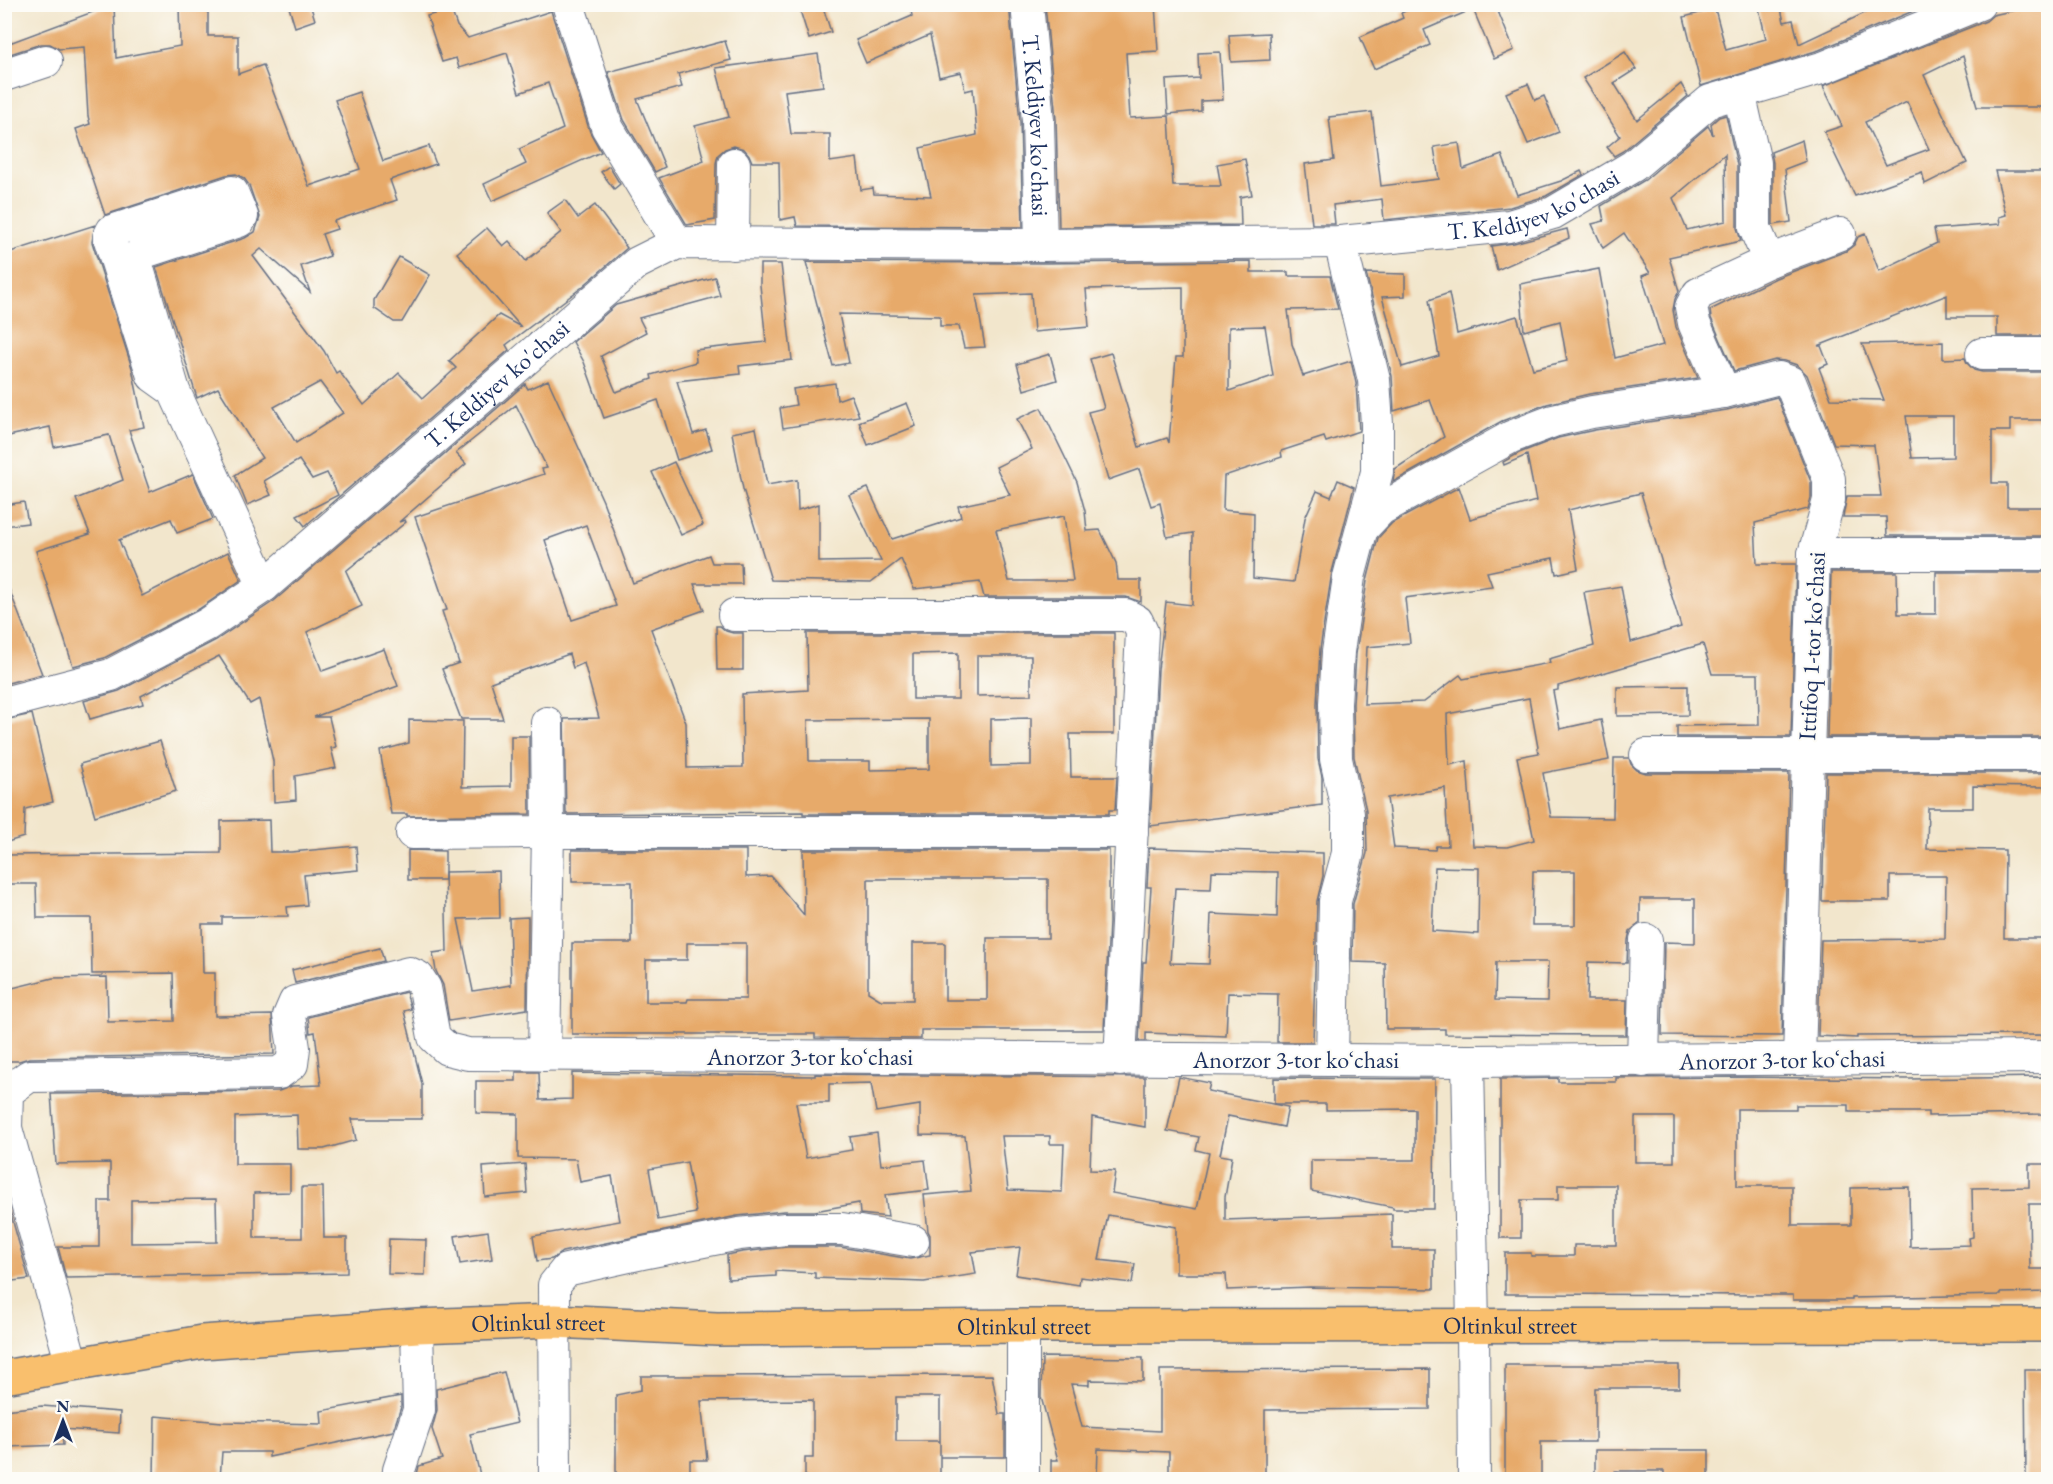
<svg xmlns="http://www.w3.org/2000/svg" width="2053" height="1484" viewBox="0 0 2053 1484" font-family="'EB Garamond',serif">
	<rect width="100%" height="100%" fill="#fdfcf7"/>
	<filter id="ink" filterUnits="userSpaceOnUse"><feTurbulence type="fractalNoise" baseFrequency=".0167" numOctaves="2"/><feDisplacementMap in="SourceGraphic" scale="12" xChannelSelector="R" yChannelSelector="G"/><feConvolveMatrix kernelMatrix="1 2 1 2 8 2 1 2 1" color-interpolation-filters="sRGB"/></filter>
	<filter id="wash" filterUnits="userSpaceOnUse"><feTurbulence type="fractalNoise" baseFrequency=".008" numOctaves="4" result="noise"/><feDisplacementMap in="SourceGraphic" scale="24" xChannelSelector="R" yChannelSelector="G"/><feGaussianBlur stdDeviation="1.35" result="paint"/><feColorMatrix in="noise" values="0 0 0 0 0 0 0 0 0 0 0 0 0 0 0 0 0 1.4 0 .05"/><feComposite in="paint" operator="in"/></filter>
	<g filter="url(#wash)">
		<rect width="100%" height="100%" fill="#f2e6cc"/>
		<g id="blocks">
			<g fill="#e7aa6a" fill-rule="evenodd">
				<path d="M114 4 116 58 180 46 179 4H208V36H238V74L263 65 309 186 360 169 335 100 359 92 383 161 429 146 436 164 390 180 397 200 334 221 337 229 322 234 330 256 301 266 310 292 261 249 253 256 324 351 336 373 339 371 364 405 399 373 423 398 456 368 449 361 499 315 521 327 457 253 487 228 503 246 509 241 526 261 561 232 547 213 565 200 578 218 595 205 627 248 581 288 506 345 509 350 305 526 297 516 338 495 327 473 312 479 299 460 264 481 271 495 247 505 235 475 262 458 218 388 197 398 156 267 245 238 255 232 260 217 249 185 244 178 236 174 226 175 105 215 76 129 90 124 88 116 84 47 59 49 50 44H41L4 56V45ZM320 382 343 413 296 443 274 407Z"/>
				<polygon points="288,4 310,4 315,20 295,27"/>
				<polygon points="798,4 822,4 831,32 809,39"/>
				<polygon points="910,4 1009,4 1020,122 1023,227 797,226 795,217 780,220 779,162 752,162 749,155 744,149 734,146 725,149 718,155 716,163 715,220 687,225 659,178 704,161 695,126 729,117 716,68 818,54 823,86 785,91 791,134 830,134 830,162 857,158 861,190 873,188 874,194 931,196 920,148 977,135 973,89 965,91 961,72 939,77 930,35 866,63 856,40 912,16"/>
				<polygon points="1045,4 1155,4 1158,51 1126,53 1130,118 1169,116 1173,186 1221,186 1217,164 1245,159 1252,195 1240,197 1241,225 1059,227 1056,119"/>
				<polygon points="1421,4 1495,4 1514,50 1494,59 1473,9 1424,30 1430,45 1374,69 1360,37 1403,18 1401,13"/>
				<polygon points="1758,4 1780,4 1784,22 1793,20 1799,44 1884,4 1930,4 1819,50 1701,86 1684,17 1715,9 1726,50 1766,39"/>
				<path d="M2043 4H2049V107H1977L1963 56 1924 75 1967 163 1925 184 1922 172 1855 196 1824 132 1842 126 1823 86 1986 21 1993 15ZM1907 102 1929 149 1886 165 1865 122Z"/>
				<polygon points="451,9 457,26 468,38 551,11 590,132 601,152 492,201 484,184 526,164 519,149 563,129 548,83 519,93 507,53 459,68 456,58 442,62 427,16"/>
				<polygon points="1269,33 1270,60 1231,62 1229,35"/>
				<polygon points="725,41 731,60 678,74 682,87 637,99 665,167 655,172 624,120 608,72"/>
				<polygon points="1220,52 1223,100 1201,101 1201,111 1168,114 1166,80 1199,78 1198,53"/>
				<polygon points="1625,52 1636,69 1614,83 1637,120 1681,84 1688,96 1623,151 1614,156 1607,147 1620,136 1583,78"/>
				<polygon points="1528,84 1535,100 1544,96 1559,132 1528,144 1506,93"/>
				<polygon points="1372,112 1381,186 1439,179 1434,147 1459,143 1463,169 1502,155 1517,195 1561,181 1581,171 1583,175 1546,196 1510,207 1384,220 1382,199 1333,205 1335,224 1312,224 1305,164 1334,160 1329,117"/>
				<path d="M1726 115 1737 165V228L1741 241 1669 257 1679 291 1675 299 1673 310 1676 327 1698 378 1589 394 1547 404 1502 421 1393 482 1395 469 1444 437 1430 400 1394 411 1392 376 1366 273 1405 274V296L1382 297 1402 367 1439 356 1429 300 1449 293 1457 334 1517 316 1533 369 1567 361 1560 321 1524 331 1520 284 1599 269 1615 358 1663 345 1642 276 1650 273 1624 233 1603 248 1592 224 1604 221 1601 206 1645 180 1708 126 1713 135 1711 124 1719 117ZM1725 154 1726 221 1687 230 1673 198Z"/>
				<polygon points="1802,140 1806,161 1785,169 1791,222 1773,225 1773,163 1771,152"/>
				<polygon points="609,166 620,184 614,189 601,172"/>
				<path d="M1995 171H2047L2049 336H1997V317H1947V295L1818 346H1821L1828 364 1819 368 1831 399 1884 400 1862 344 1943 342V359L1965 358 1967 363 1974 370 1982 372H2048L2047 420H2010V431H1992V483H2007V507H2049V536H1887L1886 517H1843L1847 496H1881L1874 445 1834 444 1807 375 1797 365 1785 361 1775 360 1734 371 1711 318 1710 310 1776 278 1846 251 1854 245 1858 237 1865 234 1879 271 1937 243 1934 229 2000 224 1999 217 2006 215ZM1906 416H1953V457L1912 458Z"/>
				<polygon points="95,225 92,242 132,368 144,427 129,430 150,492 193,474 213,519 177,533 171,519 119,540 142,596 228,552 241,580 199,609 104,658 73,666 36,551 90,534 76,499 123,480 109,435 54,447 50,427 4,437 4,254"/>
				<polygon points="1567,229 1569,238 1497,270 1491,246 1514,243"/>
				<polygon points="399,257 430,275 402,322 394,322 374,308 374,300"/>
				<path d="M1251 261V272H1288V276H1330L1338 309 1288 310 1292 344 1303 376 1351 361 1356 383 1359 431 1326 442 1324 437 1281 451 1282 457 1224 476 1223 510 1254 513 1253 578 1294 582 1305 518 1317 491 1331 497 1338 480 1354 487 1332 572 1320 649 1317 704 1318 759 1322 777V805L1150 826 1158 670 1166 602 1192 605 1193 533 1167 537 1160 503 1151 506 1139 469 1108 480 1088 412 1104 408 1090 359 1111 353 1139 447 1167 438 1169 443 1176 357H1183V287L1086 289 1089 327 1034 332 1031 293 976 295 985 347 964 348 959 326H940V316L839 314 849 363 833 366 806 262 1041 263ZM1265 326 1273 376 1229 391V327Z"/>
				<polygon points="760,264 781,264 792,360 739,366 740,374 677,381 693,434 706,430 712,449 677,460 658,400 604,418 584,362 573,342 616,305 715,277 720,296 639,318 646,332 601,356 616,392 652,379 651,375 696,362 695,350 766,342 760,285"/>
				<polygon points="1050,354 1057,380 1024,390 1017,364"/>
				<path d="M548 380 603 501 633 583 709 555 712 563H741L742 584H694L704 610 651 629 686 723 687 768 743 767 742 694 808 690 807 633H1114V734H1070L1071 777H1117L1115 810H1109V814H803V812L566 814 564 719 599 718 584 663 573 668 569 654 491 682 503 719H461L442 669 459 663 442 611 447 610 415 517 544 474 542 469 547 468 516 405 456 453 466 464 399 522 405 520 406 522 346 571 362 606 307 632 322 671 384 649 398 686 314 717H329L336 747 331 748 336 768 295 776 296 800 274 802 273 761 259 699 250 704 219 656 141 696 143 704 90 719 84 701 119 691 216 640 274 601 525 384 528 389ZM586 525 616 606 572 620 545 540ZM958 653V699H913V654ZM977 656H1031V695L977 696ZM1031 718V765L991 766V719ZM929 719V769L870 770V761H809L808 720Z"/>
				<polygon points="835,383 837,400 851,395 859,416 783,428 780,408 796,405 793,389"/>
				<path d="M1777 397 1811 482V498L1808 509 1755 523 1757 564H1796L1791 737H1677V726L1759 725 1758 674H1712L1703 644 1558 686V690L1553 691 1560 729 1601 720 1609 760 1543 773 1551 817 1613 818 1614 758H1629L1631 764 1637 770 1646 773H1789L1782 1036 1662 1035 1664 942 1695 943V899H1640V923L1630 931 1628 940 1627 963 1588 962 1587 1000H1627L1626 1035 1445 1034V1029H1386L1385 963 1352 962 1353 904 1367 853 1366 810 1354 757 1353 704 1356 654 1367 581 1378 538 1392 523 1459 487 1470 519 1536 501 1527 455 1504 465 1503 462 1519 453 1558 438 1595 430 1727 410ZM1641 493 1681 627 1631 642 1621 586 1584 592 1594 646 1549 659 1550 663 1463 679 1460 675 1424 702 1364 704 1367 647 1410 643 1405 598 1492 586 1487 572 1553 558 1556 574 1578 569 1568 510ZM1529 698 1539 753 1517 757 1534 840 1507 847 1473 846 1467 761 1449 765 1447 714ZM1445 788 1448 846H1436L1435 850 1394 848 1387 798ZM1435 867 1479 868 1478 934 1432 931ZM1533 871H1575V925H1532ZM1496 962H1548L1547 1001 1495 1000Z"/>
				<polygon points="907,403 916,426 868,445 859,422"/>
				<path d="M1041 408 1077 482 1085 511 1087 531 1100 530 1116 563 1118 580H1141V602L1126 597H984L980 582 914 589 901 559 871 582 771 580 743 489 732 433 756 428 767 485 797 480 798 510 819 504V562L881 561 849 495 868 488 892 539 961 517 958 506 1010 495 996 467 1032 449 1017 419ZM1064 516 1073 581H1009L996 530Z"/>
				<polygon points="674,462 703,525 681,535 652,472"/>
				<polygon points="24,502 28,523 4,526 4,505"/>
				<polygon points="1831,572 1897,572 1898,614 1936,614 1936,572 2049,572 2049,737 1827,737"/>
				<polygon points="6,581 42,674 4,684 4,582"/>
				<polygon points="716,626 720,626 726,631 733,633 743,633 743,670 717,670"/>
				<polygon points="1688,686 1688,715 1617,716 1617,687"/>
				<polygon points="32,714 53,802 25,809 24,837 4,843 4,720"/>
				<polygon points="409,720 463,721 462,787 511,786 511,736 529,736 530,814 407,816 407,814 391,814 380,751 409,743"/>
				<polygon points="160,741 176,791 95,816 80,764"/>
				<polygon points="1826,773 2049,773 2049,787 1973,786 1973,808 1928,808 1927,849 2005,850 2004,938 2049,938 2049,1035 1857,1036 1857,1038 1818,1036 1821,940 1945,939 1946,876 1890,876 1890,901 1822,901"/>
				<polygon points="269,820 270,852 291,852 356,846 358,870 304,875 307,905 287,907 288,916 222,917 222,924 202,924 203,973 215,973 215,1016 272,1015 274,1054 29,1058 19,1061 4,1061 4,990 53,978 107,977 108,1022 174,1021 173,973 92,974 91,918 37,918 36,884 4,884 4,855 221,853 221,821"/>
				<path d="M1149 848 1323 853V876L1317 901 1313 1042H1277L1278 994 1228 993 1226 1036 1146 1033V1041H1139L1143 962H1146L1151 887H1147ZM1212 871 1278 872 1277 917 1211 914 1209 964 1170 963 1175 888 1211 889Z"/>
				<polygon points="408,850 445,851 445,880 408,880"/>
				<path d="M572 850H746V877L771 876 804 915 803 850H1109V922L1104 1030H921V1039L815 1038V1034H572V943H632V882H572ZM868 879H1048V938H987V1000H945V943H913V1000H881L868 992ZM687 943H746V999H688L687 1002H646V960H687Z"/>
				<polygon points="499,871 500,918 458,919 473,991 511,985 509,918 528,917 527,1009 449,1021 443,985 436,971 433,953 447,951 445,872"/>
				<polygon points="380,948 384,961 295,983 292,970"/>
				<path d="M406 992 411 1009 404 1011 422 1084V1119H352L356 1140 324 1149H298L297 1115 235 1117V1164H290V1192L254 1193V1238H302V1187H323L324 1238H347V1273L66 1278 58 1247H99V1201H110V1163L56 1164 51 1094 279 1091 292 1086 321 1085 315 1032 310 1033 308 1017ZM216 1199 217 1242 131 1243V1200Z"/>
				<path d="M516 1072H539L540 1100 572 1099V1073L815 1076V1074L1145 1077V1127L1092 1117 1090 1170 1115 1171 1112 1193 1197 1209 1209 1153 1196 1150 1199 1137 1167 1131 1179 1077 1210 1083 1208 1091 1288 1107 1284 1127 1228 1116 1220 1155 1232 1157 1225 1197V1220L1392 1214V1249H1434V1289L1310 1287 1227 1290 1226 1274H1176V1227L1108 1215 1099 1260 1135 1264 1132 1283 1080 1277 1079 1285 1016 1275 1020 1247 972 1252 976 1274 924 1282 815 1278V1273L776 1271V1276L728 1279 727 1255 742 1252 787 1247H840L910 1259 930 1255V1235L928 1231 924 1195 971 1191 965 1136 920 1135V1105L876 1112 871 1083 829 1084V1103H796L806 1158 852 1150 850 1137 877 1133 881 1165 925 1160 929 1190 885 1195 888 1217 860 1214 859 1203 815 1211H784L737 1216 562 1252 552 1259 537 1261 533 1236 620 1221 612 1176 580 1182 576 1159 518 1158V1114L476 1113V1081H516ZM1002 1136H1050V1144H1064L1062 1192 1008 1190ZM687 1162 696 1213 658 1220 649 1169Z"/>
				<path d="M1737 1077 1909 1079 2049 1077V1112L2042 1114 1928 1116V1112H1849V1105H1796V1109H1737V1186H1792V1225H1851V1188L1909 1187 1910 1247 1970 1245 1969 1238 1973 1237 1972 1188 2029 1187V1164H2049V1204H2029L2030 1269H2049V1292L2001 1293V1295L1852 1298V1300H1793V1295L1505 1294V1253H1531V1256H1574V1245H1616V1185H1558V1200H1521V1238H1500V1079L1558 1078V1082H1616V1078ZM1635 1117H1674V1162H1635Z"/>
				<polygon points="1274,1078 1435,1079 1434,1209 1393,1209 1393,1207 1311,1191 1311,1160 1415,1160 1415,1109 1326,1110 1326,1104 1274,1104"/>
				<polygon points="525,1164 527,1193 485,1197 483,1167"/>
				<polygon points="4,1190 29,1279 4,1282"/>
				<polygon points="488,1231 492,1259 460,1264 455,1236"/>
				<polygon points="389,1239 426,1240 425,1275 388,1274"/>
				<polygon points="1042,1357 1143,1358 1143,1381 1089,1380 1089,1385 1071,1384 1082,1427 1160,1431 1160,1370 1430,1369 1430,1409 1265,1410 1265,1478 1169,1477 1169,1452 1098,1449 1097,1479 1051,1479 1051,1460 1058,1460 1041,1397"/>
				<polygon points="1505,1365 1679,1365 1679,1388 1595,1388 1595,1442 1541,1442 1541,1479 1505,1479"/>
				<polygon points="2025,1370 2049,1370 2049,1479 2026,1479"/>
				<polygon points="504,1372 517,1423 470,1434 481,1479 416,1479 419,1466 442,1459 432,1429 437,1410 436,1389"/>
				<path d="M992 1375 999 1414H1005V1457H940V1479H919V1476H880V1479H805V1458H813V1400L701 1401 707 1460H690V1479H616V1395L641 1390V1376ZM896 1397H940V1457V1441H896Z"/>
				<polygon points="401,1396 401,1407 393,1431 269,1457 269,1452 222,1452 220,1479 154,1479 155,1416 222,1422 322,1424 321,1411"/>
				<polygon points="42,1406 120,1412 119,1433 62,1429 63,1445 7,1447 4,1410"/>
				<polygon points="1595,1450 1709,1450 1709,1479 1664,1479 1664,1471 1615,1471 1615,1479 1595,1479"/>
			</g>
		</g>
	</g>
	<g filter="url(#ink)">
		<use href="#blocks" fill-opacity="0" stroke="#666f84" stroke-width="1.5"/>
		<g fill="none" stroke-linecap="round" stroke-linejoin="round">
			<defs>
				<g id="minor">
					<polyline points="568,4 607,127 677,243"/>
					<path id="s1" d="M1027 4 1038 121 1041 245"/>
					<polyline points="4,75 46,61"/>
					<polyline points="1739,92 1755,163 1755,228 1769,261 1698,294 1691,307 1694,323 1724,392 1779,378 1790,382 1829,479 1829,500 1814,554 1799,1059"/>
					<polyline points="733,244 734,164"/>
					<polyline points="1769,261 1840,234"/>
					<polyline points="1982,354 2048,354"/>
					<polyline points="174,391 136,262 141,253 239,221 242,216 232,192 112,231 109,237 153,376 174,391 264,586"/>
					<polyline points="1362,529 1381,509 1511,437 1553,421 1592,412 1724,392"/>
					<polyline points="1814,554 2048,554"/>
					<polyline points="734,615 1126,615 1137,621 1142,632 1120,1060"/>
					<path id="s2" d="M4 703 111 675 208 624 264 586 637 263 677 243 1041 245 1340 242 1509 226 1553 213 1633 166 1710 101 1825 67 1979 4"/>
					<polyline points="1646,755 2048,755"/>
					<polyline points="412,833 548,832 547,723"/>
					<polyline points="544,1055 548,832 1132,832"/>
					<polyline points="1332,1060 1335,901 1348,853 1348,814 1336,759 1335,704 1338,652 1349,577 1377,472 1377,424 1374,380 1340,242"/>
					<polyline points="1468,1061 1473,1327 1474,1480"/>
					<polyline points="1643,1061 1646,940"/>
					<polyline points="1023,1326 1023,1480"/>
					<polyline points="72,1365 6,1128 7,1092 29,1076 279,1073 292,1064 294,1048 289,1016 295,1002 409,973 418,977 425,988 434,1037 447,1049 468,1054 1468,1061 2048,1057"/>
					<polyline points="398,1480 399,1470 419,1410 417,1326"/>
					<polyline points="555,1480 554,1285 566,1270 643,1253 739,1234 786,1229 842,1229 913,1241"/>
				</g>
				<g id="major">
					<path id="s3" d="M4 1377 202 1342 417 1326 555 1321 717 1329 1023 1326 2048 1325"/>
				</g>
			</defs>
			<use href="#minor" stroke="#666f84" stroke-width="34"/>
			<use href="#major" stroke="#666f84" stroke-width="36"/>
			<use href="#minor" stroke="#fff" stroke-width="32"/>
			<use href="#major" stroke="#f9bf6d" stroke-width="33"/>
		</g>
	</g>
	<g text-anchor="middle" stroke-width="4.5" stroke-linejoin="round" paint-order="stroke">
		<g font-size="24" fill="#1b2f5e" stroke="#fdfcf7">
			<text dy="8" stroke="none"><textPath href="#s1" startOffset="122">T. Keldiyev ko'chasi</textPath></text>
			<text dy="8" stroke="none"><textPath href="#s2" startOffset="1688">T. Keldiyev ko'chasi</textPath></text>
			<text dy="8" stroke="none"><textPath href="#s2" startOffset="596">T. Keldiyev ko'chasi</textPath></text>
			<text transform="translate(1812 646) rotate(-87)" y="8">Ittifoq 1-tor koʻchasi</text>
			<text x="810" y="1065">Anorzor 3-tor koʻchasi</text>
			<text x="1296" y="1068">Anorzor 3-tor koʻchasi</text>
			<text transform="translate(1782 1060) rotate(-1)" y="8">Anorzor 3-tor koʻchasi</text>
			<text dy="8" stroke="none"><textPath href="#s3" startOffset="538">Oltinkul street</textPath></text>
			<text dy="8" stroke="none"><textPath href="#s3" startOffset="1024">Oltinkul street</textPath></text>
			<text dy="8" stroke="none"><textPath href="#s3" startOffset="1510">Oltinkul street</textPath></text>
		</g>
	</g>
	<rect width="2053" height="1484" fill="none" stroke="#fdfcf7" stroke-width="24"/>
	<g transform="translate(63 1421)" stroke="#fdfcf7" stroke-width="4.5" paint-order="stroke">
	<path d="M0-4.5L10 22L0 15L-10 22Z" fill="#1b2f5e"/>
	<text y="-9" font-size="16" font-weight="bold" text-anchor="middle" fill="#1b2f5e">N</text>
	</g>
</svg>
